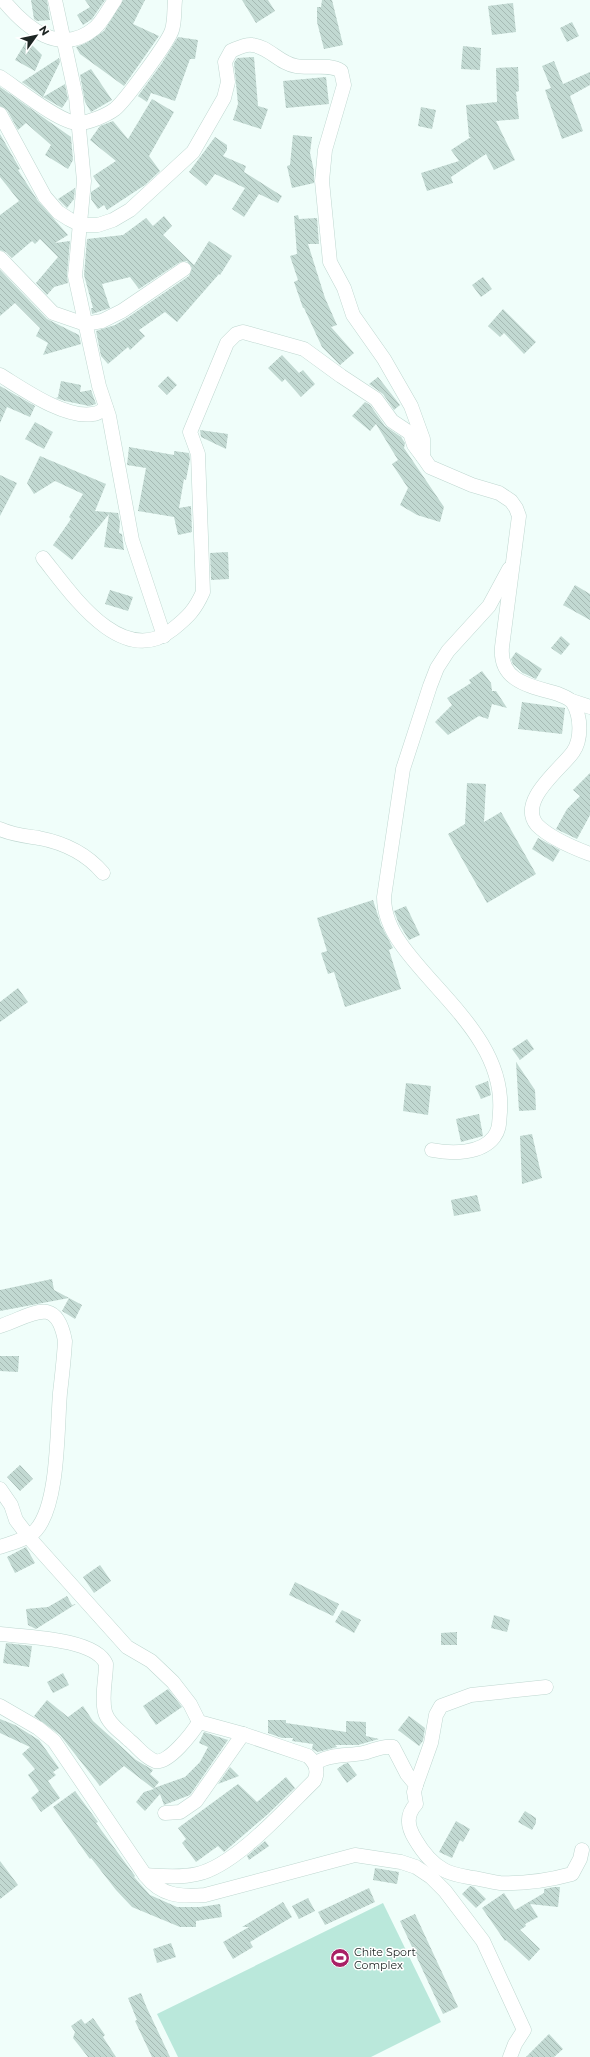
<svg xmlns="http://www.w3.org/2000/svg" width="590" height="2057" viewBox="0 0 590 2057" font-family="Montserrat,sans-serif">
	<defs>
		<pattern id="building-back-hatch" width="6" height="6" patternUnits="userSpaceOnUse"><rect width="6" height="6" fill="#c2d9d2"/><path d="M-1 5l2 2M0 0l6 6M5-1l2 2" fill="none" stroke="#a6bab4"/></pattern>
	</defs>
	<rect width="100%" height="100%" fill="#f0fefa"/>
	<polygon fill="#bae8db" points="383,1903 441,2022 371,2057 178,2057 157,2014"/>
	<g fill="url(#building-back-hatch)">
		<polygon points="31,0 47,0 50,20 37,21 34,19"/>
		<polygon points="85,0 105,0 92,19 83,25 77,15 90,7"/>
		<polygon points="123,0 145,0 133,24 159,36 124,86 80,54 76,47 86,43 104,31"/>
		<polygon points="242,0 268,0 275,11 256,23"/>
		<polygon points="322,0 332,0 343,45 324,49 317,22 317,7 321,7"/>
		<polygon points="513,3 516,32 492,35 488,6"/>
		<polygon points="572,22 579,36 567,42 560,28"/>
		<polygon points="178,37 198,40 195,59 190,59 175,101 151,93 147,102 138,96 162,63"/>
		<polygon points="27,40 42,55 35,71 15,60"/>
		<polygon points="463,46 481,48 480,70 461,69"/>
		<polygon points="254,57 258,106 268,109 261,129 233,120 238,104 234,63 237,58"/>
		<polygon points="59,58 60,62 43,97 65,84 68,99 62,108 43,97 22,82"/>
		<polygon points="554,61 563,84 590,72 590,85 570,96 583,131 562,139 545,90 551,88 542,66"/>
		<polygon points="518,67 519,91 516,92 519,119 496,121 515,160 494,170 486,154 451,177 453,183 427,191 421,173 459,161 451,150 471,137 469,137 466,105 497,102 496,68"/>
		<polygon points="91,69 112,100 91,112 85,102 80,75"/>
		<polygon points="326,77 329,104 286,108 283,81"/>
		<polygon points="0,87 71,137 73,160 68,169 45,155 51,145 26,123 18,130 7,110 0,106"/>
		<polygon points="152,99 174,112 149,156 160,171 145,185 107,210 104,205 98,209 91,199 91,192 100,186 93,176 116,161 90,140 100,126 113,121 128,139"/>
		<polygon points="421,107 436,110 432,129 418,126"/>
		<polygon points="0,134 20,169 18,170 38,201 68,235 55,243 70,241 67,275 68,283 54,287 47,295 36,283 58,257 40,239 35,244 32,241 12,258 6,252 0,250 0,215 19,201 0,177"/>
		<polygon points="293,135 312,137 310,153 314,171 314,183 292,188 287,166 290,165"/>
		<polygon points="215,137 227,145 227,150 223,156 246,166 244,172 282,196 278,203 259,194 244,217 232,209 245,188 215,174 206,186 189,172"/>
		<polygon points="75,188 74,199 67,208 58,199"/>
		<polygon points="298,215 299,219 317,218 319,244 308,244 325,298 337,325 331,327 354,353 340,365 322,347 304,308 303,308 294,282 298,280 290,256 297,254 294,216"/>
		<polygon points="164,216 172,226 163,235 194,265 209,241 232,256 220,275 219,274 177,322 165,312 139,330 145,336 130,350 128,347 108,364 101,356 96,331 115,325 127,318 189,276 192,268 187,261 180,262 139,289 130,277 102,284 110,308 92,314 91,308 93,308 84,275 87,239 123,235 146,218 153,226"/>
		<polygon points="0,270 47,319 79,335 81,344 43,355 48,343 36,336 40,328 15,303 0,316"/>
		<polygon points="483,277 492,289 481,297 472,285"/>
		<polygon points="503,309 536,342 524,354 504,333 500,337 488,326"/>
		<polygon points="282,355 299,373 303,370 315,384 301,397 285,379 282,382 268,368"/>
		<polygon points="168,376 177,385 167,395 158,386"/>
		<polygon points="378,377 400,405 394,410 383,394 369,384"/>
		<polygon points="61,381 81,385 80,392 91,390 96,404 89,406 65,401 56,398 58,397"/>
		<polygon points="0,386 35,406 30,417 7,407 0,423"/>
		<polygon points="365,402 370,405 385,426 401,437 405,443 404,448 444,507 440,522 417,515 400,505 408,488 392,464 398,460 376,424 370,431 352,416"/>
		<polygon points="35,422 53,432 44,449 25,439"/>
		<polygon points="200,430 228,434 226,449 201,437"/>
		<polygon points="129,447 174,455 174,451 189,453 190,459 186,480 184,479 179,508 191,506 192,532 178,535 174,517 138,511 146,468 127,465"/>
		<polygon points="40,456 106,484 95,511 118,513 120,522 119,533 122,534 124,550 104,547 109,514 72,560 53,545 71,519 69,517 83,494 55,481 34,494 27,483"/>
		<polygon points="0,475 17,483 0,516"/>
		<polygon points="228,552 229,579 211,580 210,553"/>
		<polygon points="575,585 590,594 590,620 563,605"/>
		<polygon points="110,590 133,597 128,611 105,604"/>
		<polygon points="561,636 570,644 561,655 551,648"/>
		<polygon points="516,652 542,669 536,679 523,673 513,664 511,659"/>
		<polygon points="482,671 491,683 492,691 496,691 507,708 492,704 488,719 479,716 448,735 435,722 452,705 447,698 471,683 469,680"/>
		<polygon points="522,702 565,708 562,734 518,729"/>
		<polygon points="590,773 590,815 577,839 556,829 567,809 580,796 573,790"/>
		<polygon points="467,783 486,784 484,822 501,812 536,874 487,903 448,834 465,824"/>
		<polygon points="538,838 560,850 553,862 532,849"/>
		<polygon points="373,900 381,925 393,948 389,950 401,989 345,1007 334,972 328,974 321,953 327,951 317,918"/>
		<polygon points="406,906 420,935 409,940 399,924 394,911"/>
		<polygon points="18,988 28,1002 0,1022 0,1002"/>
		<polygon points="527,1039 534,1049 520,1060 512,1049"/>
		<polygon points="516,1062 535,1090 536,1110 519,1111"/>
		<polygon points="488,1081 491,1095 481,1099 475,1086"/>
		<polygon points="406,1083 431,1086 428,1115 403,1111"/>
		<polygon points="479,1114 483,1136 461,1142 456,1119"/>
		<polygon points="532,1134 542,1178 522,1184 520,1136"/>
		<polygon points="477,1195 481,1211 454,1216 451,1200"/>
		<polygon points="52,1279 54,1290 69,1298 0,1311 0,1290"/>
		<polygon points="69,1298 82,1305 75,1319 62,1311"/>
		<polygon points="0,1356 19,1356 18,1372 0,1371"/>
		<polygon points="20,1465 33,1479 20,1491 7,1477"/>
		<polygon points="26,1547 35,1563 15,1573 7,1557"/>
		<polygon points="100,1565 111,1581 94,1593 83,1577"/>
		<polygon points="295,1582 339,1604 333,1616 289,1595"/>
		<polygon points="67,1596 72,1605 76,1604 36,1629 28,1625 26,1609 48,1607"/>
		<polygon points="342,1610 361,1620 354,1633 335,1622"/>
		<polygon points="494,1615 510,1620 507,1632 491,1628"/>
		<polygon points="457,1632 457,1645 441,1645 441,1633"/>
		<polygon points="6,1643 32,1646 29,1667 3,1663"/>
		<polygon points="63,1673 69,1685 53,1693 47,1682"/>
		<polygon points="168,1689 182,1707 156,1725 143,1706"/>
		<polygon points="47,1700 68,1717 83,1706 93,1721 136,1760 153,1770 150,1774 159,1782 154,1788 185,1777 200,1762 208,1747 199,1743 204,1732 228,1740 190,1795 164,1805 160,1794 145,1811 136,1802 144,1792 154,1789 124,1766 100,1786 60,1735 34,1716"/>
		<polygon points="409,1716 425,1728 423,1741 419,1746 398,1730"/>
		<polygon points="0,1719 15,1725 39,1740 59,1768 53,1772 56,1775 48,1781 60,1798 41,1812 31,1798 39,1791 28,1775 35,1769 22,1754 30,1747 0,1733"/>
		<polygon points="268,1720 286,1720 286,1723 346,1732 346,1721 366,1722 366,1736 379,1739 358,1745 335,1745 337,1747 318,1752 312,1749 313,1744 292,1741 293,1738 282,1738 268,1733"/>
		<polygon points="348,1763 357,1775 347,1783 337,1769 344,1764"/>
		<polygon points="230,1767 239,1776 218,1784"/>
		<polygon points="286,1777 295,1788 268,1814 224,1852 218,1846 196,1862 182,1843 186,1839 178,1828 238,1784 257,1802"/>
		<polygon points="75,1791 98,1822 96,1823 135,1876 134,1877 150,1895 177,1907 200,1907 220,1904 222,1917 196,1921 196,1927 180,1927 132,1907 116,1890 91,1858 90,1859 53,1807"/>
		<polygon points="525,1811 536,1818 536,1823 532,1830 518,1822"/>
		<polygon points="456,1821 470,1829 463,1842 460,1840 452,1858 439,1852"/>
		<polygon points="265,1841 269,1846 249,1860 247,1856"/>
		<polygon points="0,1861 18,1885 0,1899"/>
		<polygon points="375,1868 399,1872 397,1884 373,1880"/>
		<polygon points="470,1886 474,1887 486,1899 476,1908 462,1894"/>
		<polygon points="554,1887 560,1887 558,1907 530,1904 538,1917 525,1924 526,1926 520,1930 540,1949 529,1961 506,1940 505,1941 482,1908 504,1893 515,1910 544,1893 544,1889"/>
		<polygon points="369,1888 375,1902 325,1925 318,1912"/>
		<polygon points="308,1898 315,1911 299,1919 292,1906"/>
		<polygon points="283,1902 292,1917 250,1942 253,1947 233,1959 223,1942 249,1927 242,1927"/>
		<polygon points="415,1914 458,2007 443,2014 400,1921"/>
		<polygon points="171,1943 176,1957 157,1963 153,1949"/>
		<polygon points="141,1993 146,2006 170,2057 152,2057 135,2021 137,2020 128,1998"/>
		<polygon points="93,2018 105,2035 103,2037 116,2057 88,2057 73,2038 75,2032 71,2026 81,2019 85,2024"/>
		<polygon points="549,2034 563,2049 554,2057 526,2057"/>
	</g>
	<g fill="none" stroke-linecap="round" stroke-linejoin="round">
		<defs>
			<g id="minor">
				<path d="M3 0C26 28 60 57 95 28 103 21 109 8 115 0"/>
				<polyline points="55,0 76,97 84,181 75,276 99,386 109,416 132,540 164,636"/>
				<path d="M0 77C17 88 60 123 78 123 89 123 107 115 115 109 125 101 169 41 172 30 175 20 174 10 175 0"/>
				<path d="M0 114 45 197 58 212 69 219 81 225H98L113 220 130 210 193 152 224 98 228 82 225 62 231 51C238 48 245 44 252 45 268 46 280 64 296 66 311 69 329 63 341 71L344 85 325 150 322 181 330 262 344 288 353 315 384 359 411 406 423 439V457L430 467 472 485 499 493 511 501 516 508 519 516 502 647C499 682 531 686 558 694 562 696 570 698 573 703 581 716 582 739 573 752 561 769 517 801 537 825 549 837 574 848 590 854"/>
				<polyline points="0,258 53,313 85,324 102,321 122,311 184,269"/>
				<path d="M0 375C23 389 65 419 93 414 98 414 102 410 106 408"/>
				<path d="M43 558C71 593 122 670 173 629 188 617 195 610 203 592L198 454 190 432 227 343 236 334 243 332 304 349 341 376 376 399 392 421 410 433 414 445 423 457"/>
				<polyline points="572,701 590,707"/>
				<path d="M0 829C13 835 26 836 39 838 65 843 86 853 103 873"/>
				<path d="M432 1150C452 1154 481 1154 494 1137 500 1129 499 1122 500 1112 505 1042 437 995 401 944 391 930 384 914 384 897L403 769 430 686 437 668 448 651 489 606 509 569"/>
				<path d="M0 1326C30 1317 56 1292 65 1341 64 1359 62 1376 60 1393 57 1428 59 1504 36 1530 27 1540 11 1543 0 1547"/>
				<path d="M0 1489 11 1505 16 1520 32 1541 127 1647 151 1661 173 1682 190 1704 199 1722 243 1734 308 1756C316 1763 319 1772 314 1781 285 1809 235 1866 197 1874 180 1878 162 1876 145 1875"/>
				<path d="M0 1634C24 1637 95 1638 106 1664 106 1679 101 1697 105 1712 108 1724 121 1732 129 1740 137 1746 144 1757 155 1761 168 1765 193 1732 199 1722"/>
				<path d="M0 1706 38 1728 54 1741 145 1875C161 1896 180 1897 205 1895L355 1855 401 1862 416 1867 431 1877 445 1891 483 1941 524 2030 515 2044 510 2057"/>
				<path d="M315 1764C326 1754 349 1756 363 1753 373 1751 382 1745 393 1747L407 1774 416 1785 414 1792 416 1804C406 1815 407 1826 415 1839 422 1851 431 1863 444 1870 453 1875 463 1876 473 1878 482 1879 491 1882 500 1883 523 1884 550 1880 572 1874L580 1859 582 1850"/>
				<polyline points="416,1785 431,1743 436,1715 441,1706 471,1695 546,1687"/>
				<polyline points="165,1813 180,1812 196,1801 243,1734"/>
			</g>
		</defs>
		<use href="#minor" stroke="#bfd7d0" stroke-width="15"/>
		<use href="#minor" stroke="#fff" stroke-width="14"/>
	</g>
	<defs>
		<symbol id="stadium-disc" viewBox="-11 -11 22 22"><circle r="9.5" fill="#a92065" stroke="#fff"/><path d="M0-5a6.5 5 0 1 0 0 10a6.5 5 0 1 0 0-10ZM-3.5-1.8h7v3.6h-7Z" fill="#fff"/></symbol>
	</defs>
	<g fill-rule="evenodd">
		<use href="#stadium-disc" x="329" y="1947" width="22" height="22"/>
	</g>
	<g text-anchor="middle" stroke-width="3" stroke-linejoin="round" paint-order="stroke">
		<g font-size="11" fill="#1d2523" stroke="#fff" text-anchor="start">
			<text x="354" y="1956">Chite Sport<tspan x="354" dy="13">Complex</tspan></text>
		</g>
	</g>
	<g transform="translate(36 36) rotate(57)" stroke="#ffffff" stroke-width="3" paint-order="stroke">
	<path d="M0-3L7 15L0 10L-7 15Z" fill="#1d2523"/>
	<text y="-6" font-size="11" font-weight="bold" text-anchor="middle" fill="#1d2523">N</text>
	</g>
</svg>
